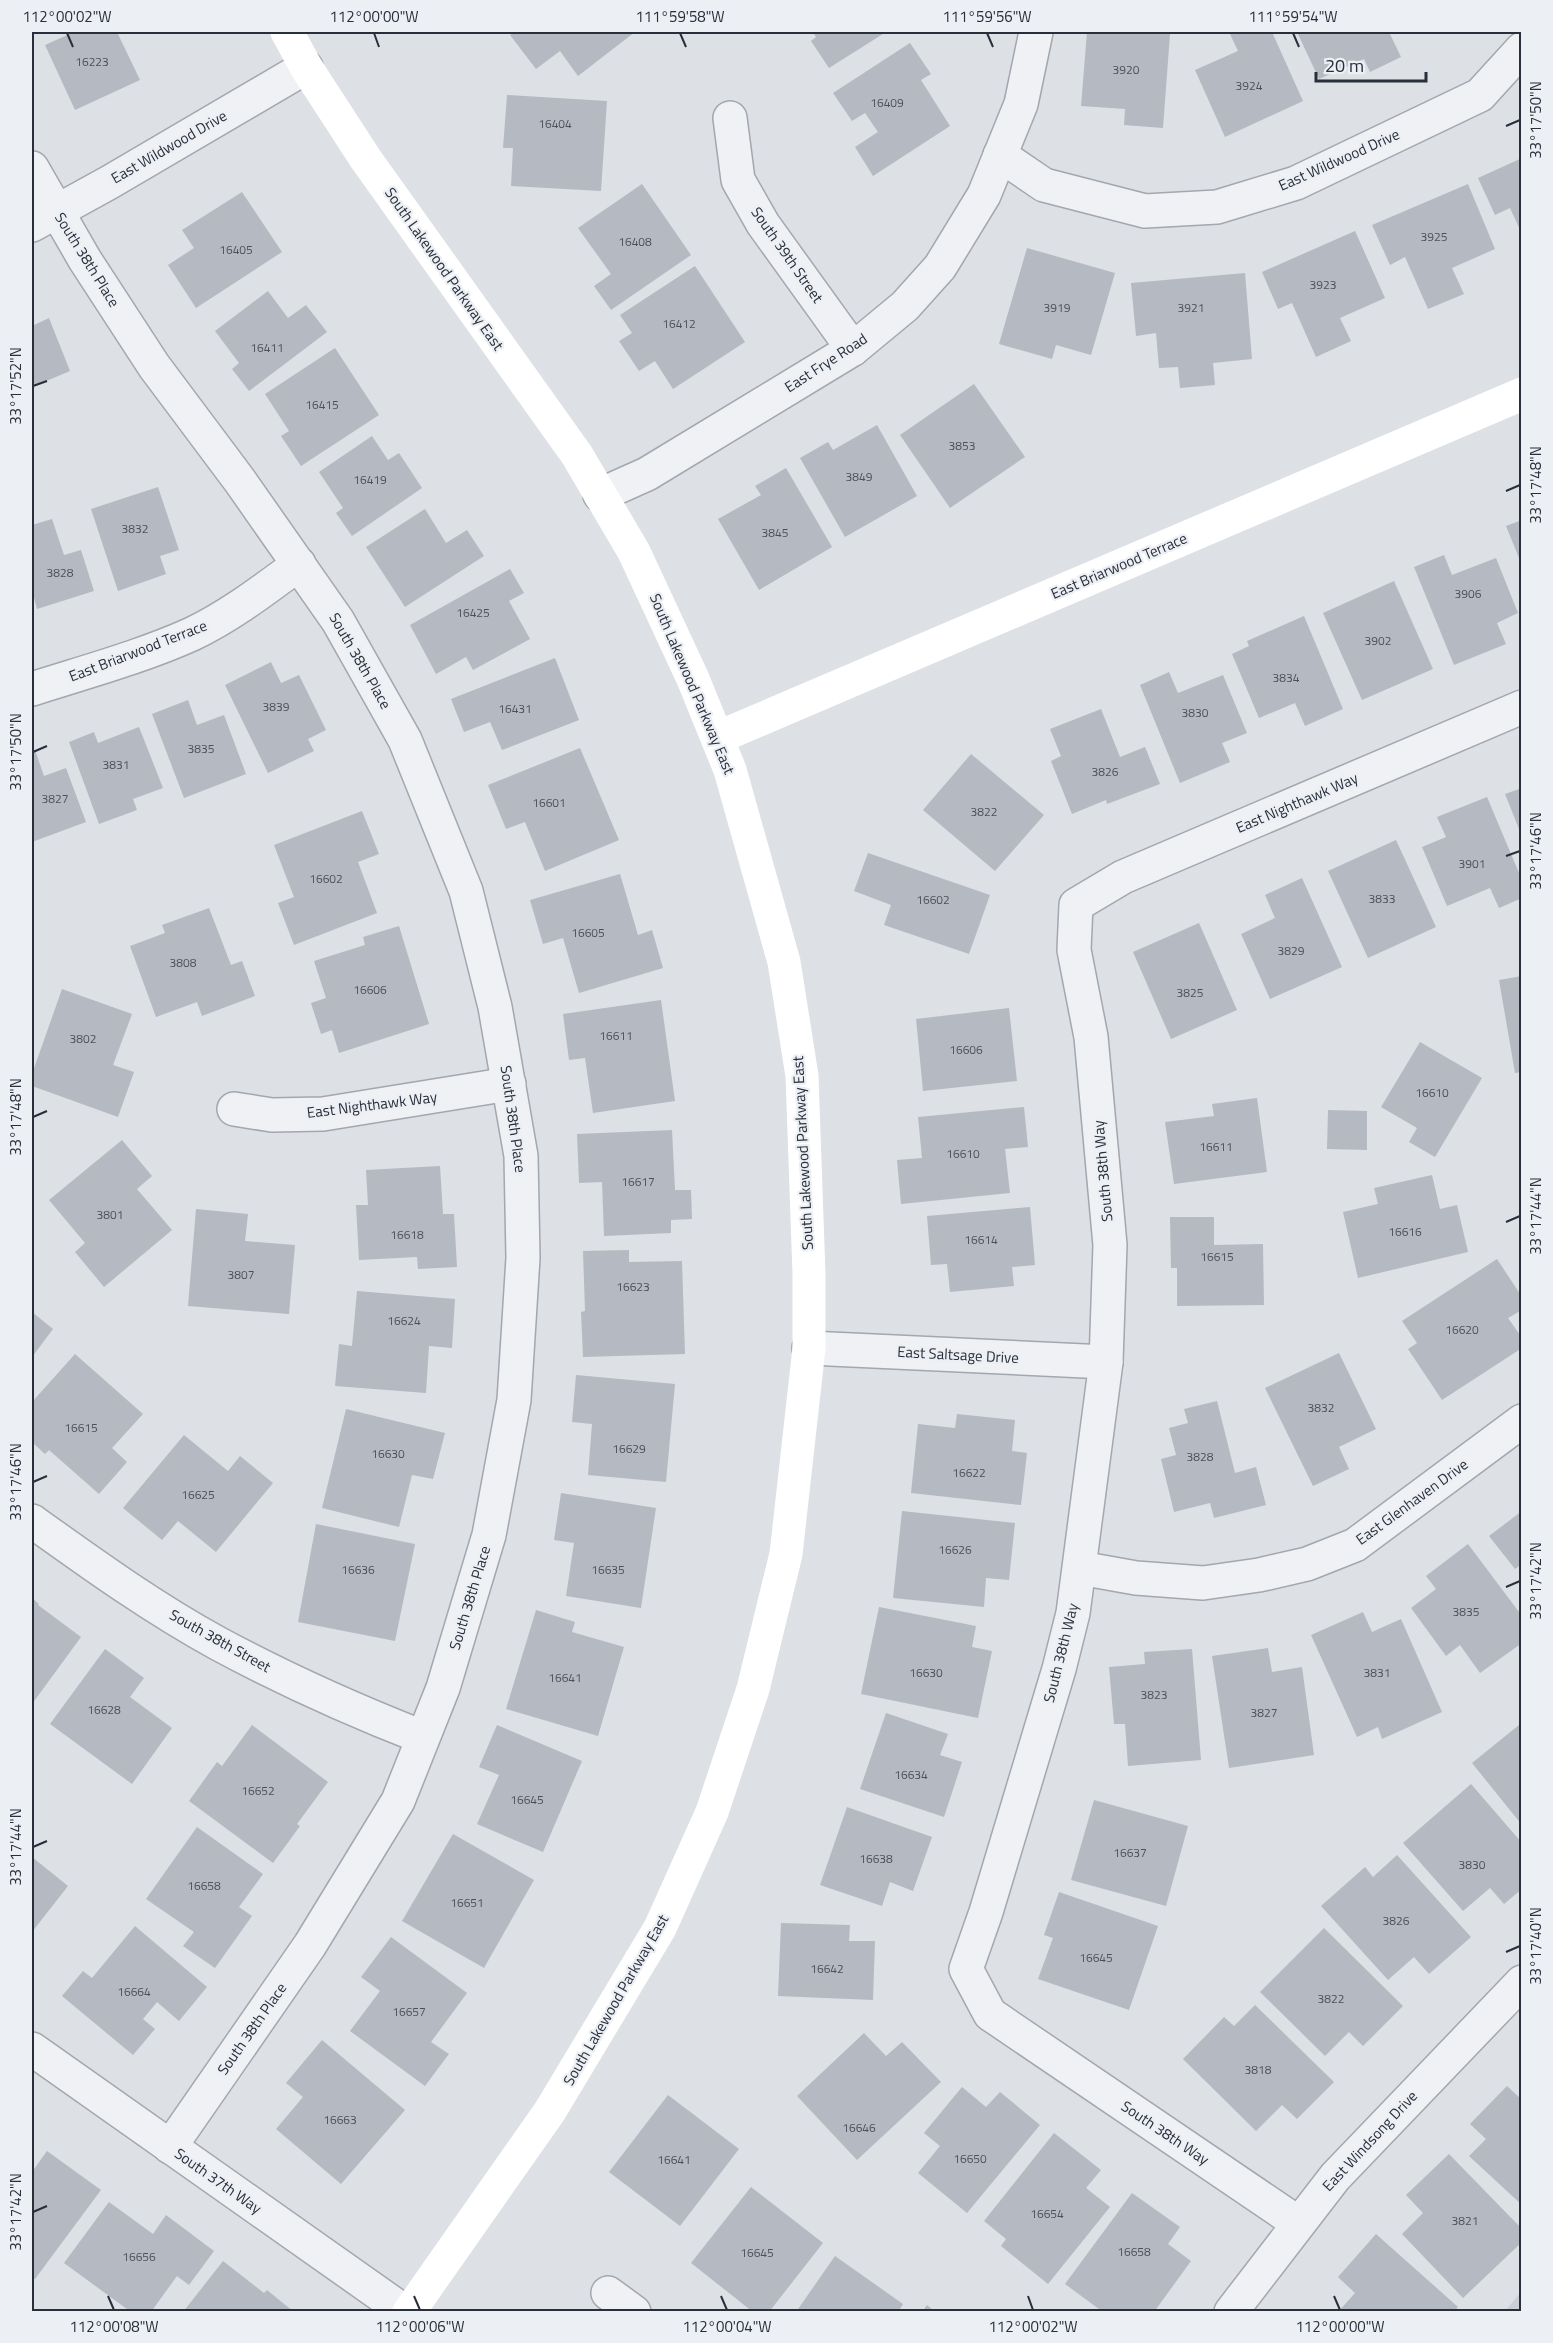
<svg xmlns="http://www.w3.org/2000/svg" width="1553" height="2343" viewBox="0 0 1553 2343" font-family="'Titillium Web',sans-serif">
	<rect width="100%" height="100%" fill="#dde0e5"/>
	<polygon fill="#cccfd6" points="1521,2292 1521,2311 1505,2311"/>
	<g fill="#b5b9c1">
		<polygon points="74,32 117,32 140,80 75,110 45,45"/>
		<polygon points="515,32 635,32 578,76 560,51 536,69 510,35"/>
		<polygon points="813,32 886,32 829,68 811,41 816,37"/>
		<polygon points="1087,32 1170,34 1163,128 1124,125 1125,109 1081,106"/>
		<polygon points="1229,32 1272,32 1303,101 1225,137 1195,70 1238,51"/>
		<polygon points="1297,32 1389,32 1401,57 1370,72 1364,59 1319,79"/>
		<polygon points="910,43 931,74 921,80 950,126 873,176 855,147 878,132 865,113 852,121 833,93"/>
		<polygon points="507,95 607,101 601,191 511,186 513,148 503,148"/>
		<polygon points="1522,158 1522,234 1510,208 1495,215 1478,178"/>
		<polygon points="642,184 691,255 611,310 594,286 611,274 578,228"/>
		<polygon points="1468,184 1495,249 1452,268 1464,294 1428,309 1405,257 1390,265 1372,225"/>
		<polygon points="242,192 282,252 196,308 168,265 194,248 182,230"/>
		<polygon points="1355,231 1385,298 1340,318 1351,341 1316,357 1292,303 1278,309 1262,272"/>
		<polygon points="1027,248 1115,273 1091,355 1056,345 1052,359 999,344"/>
		<polygon points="695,266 745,342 673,389 655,361 639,371 619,341 632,333 620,315"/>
		<polygon points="1245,273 1252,359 1213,363 1215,385 1180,388 1178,367 1159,368 1156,333 1136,336 1131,283"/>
		<polygon points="268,291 288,318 306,305 327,332 249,391 232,369 239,363 215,331"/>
		<polygon points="49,318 70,371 32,387 32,326"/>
		<polygon points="335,348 379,415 301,466 281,436 289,431 265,394"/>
		<polygon points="974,384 1025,457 950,508 900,435"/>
		<polygon points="877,425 917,496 845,537 800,458 828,442 833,450"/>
		<polygon points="372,436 388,460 399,453 422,488 352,536 336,513 343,508 319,472"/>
		<polygon points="786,468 832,547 759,590 718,519 761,495 755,486"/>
		<polygon points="158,487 179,550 160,556 166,574 118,591 91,509"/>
		<polygon points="425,509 446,543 467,530 484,556 405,607 366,547"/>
		<polygon points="52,519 64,555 81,550 94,591 37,609 32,590 32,525"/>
		<polygon points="1522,520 1522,563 1521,563 1506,526"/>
		<polygon points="1444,555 1452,575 1496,558 1518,613 1497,623 1506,644 1454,665 1414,567"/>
		<polygon points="510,569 524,593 509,601 530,639 473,670 466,657 436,674 410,625"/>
		<polygon points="1394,581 1433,669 1362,700 1323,613"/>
		<polygon points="1304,616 1343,709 1305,726 1295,703 1259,718 1232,654 1249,646 1247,641"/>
		<polygon points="555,658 579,720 502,750 490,722 464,732 451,699"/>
		<polygon points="271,662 281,683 299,675 326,730 308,739 314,751 268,773 225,685"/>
		<polygon points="1169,672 1178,693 1223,675 1247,733 1222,743 1230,762 1180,783 1140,685"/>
		<polygon points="188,700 197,725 224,715 246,774 184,798 152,714"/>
		<polygon points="1101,709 1120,757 1145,747 1160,784 1107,804 1106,800 1072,814 1051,761 1061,756 1050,729"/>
		<polygon points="139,727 163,788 133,799 137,810 99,824 69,742 94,732 98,743"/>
		<polygon points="580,748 619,840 545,871 525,822 506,829 488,785"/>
		<polygon points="35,750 44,776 66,768 86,822 32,842 32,751"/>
		<polygon points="971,754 1044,815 995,871 923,810"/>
		<polygon points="1522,788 1522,834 1521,834 1505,794"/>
		<polygon points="1487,797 1522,880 1522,898 1499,908 1490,888 1447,906 1422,847 1446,837 1437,817"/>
		<polygon points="362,811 379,854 358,862 377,913 294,945 278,903 294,897 274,845"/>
		<polygon points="1396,840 1436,927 1368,958 1328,871"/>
		<polygon points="868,853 990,895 969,954 884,925 891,905 854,891"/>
		<polygon points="620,874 638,935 652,930 663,968 579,993 563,938 543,944 530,900"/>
		<polygon points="1302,878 1342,967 1270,999 1241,934 1275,918 1265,895"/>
		<polygon points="209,908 231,965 242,961 255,996 202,1016 197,1002 156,1017 130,946 165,933 162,925"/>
		<polygon points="1199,923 1237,1010 1171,1039 1133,952"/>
		<polygon points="399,926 429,1024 339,1053 332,1030 321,1034 311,1003 326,998 314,961 365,945 363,937"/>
		<polygon points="1522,976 1522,1072 1515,1073 1499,980"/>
		<polygon points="62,989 132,1014 113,1065 134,1072 118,1117 32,1086 32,1074"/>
		<polygon points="661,1000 675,1101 593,1113 585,1058 569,1060 563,1014"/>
		<polygon points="1009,1008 1017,1081 923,1091 916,1019"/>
		<polygon points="1420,1042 1482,1078 1435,1157 1409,1142 1417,1128 1381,1107"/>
		<polygon points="1257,1098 1267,1172 1174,1184 1165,1122 1214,1116 1212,1104"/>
		<polygon points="1024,1107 1028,1147 1005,1149 1010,1193 901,1204 897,1160 922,1158 918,1117"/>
		<polygon points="1328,1110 1367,1111 1367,1150 1327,1149"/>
		<polygon points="672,1130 675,1190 691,1190 692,1219 671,1220 671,1233 604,1236 602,1182 579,1183 577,1134"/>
		<polygon points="122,1140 152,1176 137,1189 172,1230 104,1287 75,1252 85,1243 49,1200"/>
		<polygon points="440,1166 443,1214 454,1214 457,1267 418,1269 417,1257 359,1260 356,1205 368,1205 366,1170"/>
		<polygon points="1432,1175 1440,1209 1457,1205 1468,1252 1358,1278 1343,1212 1378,1204 1374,1188"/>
		<polygon points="1030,1207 1035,1265 1012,1267 1014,1286 950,1292 947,1264 931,1265 927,1216"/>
		<polygon points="196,1209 248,1214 245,1241 295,1245 289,1314 188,1306"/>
		<polygon points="1170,1217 1214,1217 1214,1245 1263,1244 1264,1305 1177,1306 1177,1268 1171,1268"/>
		<polygon points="629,1250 629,1262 682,1261 685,1354 583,1357 581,1312 585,1311 583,1251"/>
		<polygon points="1497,1259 1522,1297 1522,1310 1508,1318 1522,1338 1522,1348 1442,1400 1408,1349 1417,1343 1402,1321"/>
		<polygon points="357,1291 455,1299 452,1348 429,1346 426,1393 335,1386 339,1344 352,1346"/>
		<polygon points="32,1312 53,1329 32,1357"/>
		<polygon points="1339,1353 1376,1429 1339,1447 1349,1469 1313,1486 1265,1388"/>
		<polygon points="75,1354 143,1414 112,1448 127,1462 99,1494 49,1450 45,1454 32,1442 32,1402"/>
		<polygon points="576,1375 675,1384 666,1482 588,1475 592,1424 572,1422"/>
		<polygon points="1217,1401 1235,1473 1256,1467 1266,1505 1214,1518 1210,1503 1174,1512 1161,1459 1176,1455 1169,1428 1188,1423 1184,1409"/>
		<polygon points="346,1409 445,1433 433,1479 412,1475 399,1527 322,1508"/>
		<polygon points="957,1414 1015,1420 1012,1451 1027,1453 1021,1505 911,1493 918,1424 955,1428"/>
		<polygon points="184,1435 228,1471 240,1456 273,1483 216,1552 178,1521 162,1540 123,1508"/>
		<polygon points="561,1493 656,1508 641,1608 566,1596 574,1543 554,1540"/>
		<polygon points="902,1511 1015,1523 1009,1580 986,1578 984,1607 893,1598"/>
		<polygon points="1522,1511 1522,1564 1515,1569 1489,1536"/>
		<polygon points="316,1524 415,1544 395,1641 298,1622"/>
		<polygon points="1468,1544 1522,1616 1522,1643 1480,1673 1460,1645 1446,1656 1411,1608 1436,1589 1426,1576"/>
		<polygon points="32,1598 39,1604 38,1605 81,1637 32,1704"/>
		<polygon points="879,1607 976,1626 972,1647 992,1651 978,1718 861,1694"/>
		<polygon points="536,1610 575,1622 572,1632 624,1647 598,1736 506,1709"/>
		<polygon points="1363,1612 1372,1632 1401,1619 1442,1712 1382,1739 1378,1727 1357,1737 1311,1635"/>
		<polygon points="1268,1648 1272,1672 1302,1667 1314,1755 1229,1768 1212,1656"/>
		<polygon points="105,1649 144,1678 130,1697 172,1728 132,1784 50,1724"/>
		<polygon points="1192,1649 1201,1760 1128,1766 1125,1724 1114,1724 1109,1667 1145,1664 1144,1652"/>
		<polygon points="886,1713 948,1734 940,1755 962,1762 944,1817 860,1789"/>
		<polygon points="252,1725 328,1782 297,1824 300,1826 273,1863 189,1801 217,1762 222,1766"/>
		<polygon points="497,1725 582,1761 543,1852 477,1824 499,1775 479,1767"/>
		<polygon points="1519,1725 1522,1729 1522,1825 1472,1763"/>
		<polygon points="1471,1784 1522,1843 1522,1889 1504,1904 1490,1888 1463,1911 1403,1843"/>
		<polygon points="1094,1800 1188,1826 1166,1906 1071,1880"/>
		<polygon points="847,1807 932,1837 913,1891 890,1882 882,1906 820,1885"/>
		<polygon points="197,1827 263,1874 239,1907 252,1916 215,1968 183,1946 194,1932 146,1899"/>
		<polygon points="453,1834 534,1880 484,1968 402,1921"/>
		<polygon points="1397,1855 1471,1937 1429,1974 1414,1957 1388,1980 1321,1906 1365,1867 1373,1877"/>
		<polygon points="32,1857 68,1886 32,1932"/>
		<polygon points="1059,1892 1158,1926 1129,2010 1038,1979 1053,1938 1044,1935"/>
		<polygon points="781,1923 850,1925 849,1941 875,1941 873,2000 778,1996"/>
		<polygon points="135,1926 207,1987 179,2021 157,2002 143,2019 155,2029 133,2055 62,1996 83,1971 92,1978"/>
		<polygon points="1324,1928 1403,2006 1363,2046 1349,2032 1325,2056 1260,1992"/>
		<polygon points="391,1937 467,1993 431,2042 449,2054 425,2086 350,2031 380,1991 361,1977"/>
		<polygon points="1255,2005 1334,2082 1297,2119 1282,2105 1256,2131 1183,2059 1224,2017 1234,2026"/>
		<polygon points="864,2033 886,2056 902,2042 941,2082 857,2160 797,2096"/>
		<polygon points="322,2040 405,2110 341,2184 276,2129 303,2097 286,2083"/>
		<polygon points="1507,2086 1522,2100 1522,2205 1469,2156 1486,2139 1470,2124"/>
		<polygon points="962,2087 986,2107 1000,2092 1040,2125 967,2213 918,2173 940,2146 924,2133"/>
		<polygon points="668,2095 739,2149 680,2226 609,2172"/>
		<polygon points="1054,2133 1101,2170 1086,2188 1110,2207 1048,2284 1001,2246 1006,2239 984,2221"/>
		<polygon points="47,2151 101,2190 35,2279 32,2277 32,2172"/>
		<polygon points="1449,2154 1522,2229 1522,2242 1463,2298 1402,2234 1423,2213 1406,2195"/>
		<polygon points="751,2187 823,2243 769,2312 753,2312 691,2263"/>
		<polygon points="1132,2193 1180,2227 1168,2244 1191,2261 1154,2312 1103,2312 1065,2284"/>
		<polygon points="109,2202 153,2234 166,2215 214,2251 189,2285 177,2276 151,2312 131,2312 64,2263"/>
		<polygon points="1376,2234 1458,2307 1454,2312 1338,2312 1355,2293 1338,2277"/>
		<polygon points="835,2256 903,2304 898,2312 796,2312"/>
		<polygon points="223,2261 264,2293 267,2290 294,2312 183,2312"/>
		<polygon points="927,2305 935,2312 922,2312"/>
	</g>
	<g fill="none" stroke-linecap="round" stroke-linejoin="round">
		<defs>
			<g id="street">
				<polyline points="730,118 738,180 763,224 853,349"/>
				<polyline points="1000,155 1044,185 1145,211 1217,207 1296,183 1480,95 1522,49"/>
				<polyline points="32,168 85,260 154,366 240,481 338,621 405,740 466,891 495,1007 521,1156 523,1258 514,1400 489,1535 443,1688 398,1801 310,1945 170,2147"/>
				<polyline points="32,225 110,182 306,67"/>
				<polyline points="600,495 647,474 853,349 905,306 940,267 984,195 1021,104 1036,32"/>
				<path d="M32 689C85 672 141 657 192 634 230 616 265 589 299 564"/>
				<polyline points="234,1109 272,1115 323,1114 509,1084"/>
				<polyline points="809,1348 1106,1362"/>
				<path d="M32 1521C92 1564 153 1608 219 1644 284 1679 353 1710 422 1737"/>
				<polyline points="1080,1568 1136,1578 1203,1583 1259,1575 1307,1564 1355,1545 1522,1421"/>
				<polyline points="32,2049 405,2312"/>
				<polyline points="1298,2223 990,2014 966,1969 986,1912 1059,1669 1073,1613 1106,1362 1110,1245 1091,1037 1074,950 1076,905 1123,877 1522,707"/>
				<polyline points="608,2293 634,2312"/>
				<polyline points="1231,2312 1335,2177 1522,1982"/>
			</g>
		</defs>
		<use href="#street" stroke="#a3a7ae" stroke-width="36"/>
		<use href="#street" stroke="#eff1f4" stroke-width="33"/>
		<g stroke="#fff" stroke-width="33">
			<polyline points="287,32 306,67 365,158 577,455 634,552 693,679 730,770 784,962 802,1076 809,1274 809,1348 786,1554 753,1689 712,1812 660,1928 550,2111 409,2312"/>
			<polyline points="717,738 1522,394"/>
		</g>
	</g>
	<path fill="none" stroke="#282e3a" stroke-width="2" d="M67 33 73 47M374 33 379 47M680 33 686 47M987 33 993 47M1293 33 1299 47M1506 126 1520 120M33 386 47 381M1506 491 1520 485M33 752 47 746M1506 856 1520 851M33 1117 47 1111M1506 1222 1520 1216M33 1482 47 1476M1506 1587 1520 1581M33 1847 47 1841M1506 1952 1520 1946M33 2212 47 2206M108 2296 114 2310M414 2296 420 2310M721 2296 727 2310M1028 2296 1033 2310M1334 2296 1340 2310"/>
	<g text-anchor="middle" stroke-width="4.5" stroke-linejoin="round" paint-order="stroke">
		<g font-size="12" fill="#4b515c">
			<text x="92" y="66">16223</text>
			<text x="1126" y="74">3920</text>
			<text x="1249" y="90">3924</text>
			<text x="887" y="107">16409</text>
			<text x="555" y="128">16404</text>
			<text x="1434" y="241">3925</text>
			<text x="635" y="246">16408</text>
			<text x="236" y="254">16405</text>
			<text x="1323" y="289">3923</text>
			<text x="1057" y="312">3919</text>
			<text x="1191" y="312">3921</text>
			<text x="679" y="328">16412</text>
			<text x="267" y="352">16411</text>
			<text x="322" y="409">16415</text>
			<text x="962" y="450">3853</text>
			<text x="859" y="481">3849</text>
			<text x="370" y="484">16419</text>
			<text x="135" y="533">3832</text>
			<text x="775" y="537">3845</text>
			<text x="60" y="577">3828</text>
			<text x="1468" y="598">3906</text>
			<text x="473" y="617">16425</text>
			<text x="1378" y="645">3902</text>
			<text x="1286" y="682">3834</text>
			<text x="276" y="711">3839</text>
			<text x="515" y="713">16431</text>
			<text x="1195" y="717">3830</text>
			<text x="201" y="753">3835</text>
			<text x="116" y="769">3831</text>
			<text x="1105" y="776">3826</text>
			<text x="55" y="803">3827</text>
			<text x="549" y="807">16601</text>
			<text x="984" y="816">3822</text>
			<text x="1472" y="868">3901</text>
			<text x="326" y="883">16602</text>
			<text x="1382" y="903">3833</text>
			<text x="933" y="904">16602</text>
			<text x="588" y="937">16605</text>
			<text x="1291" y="955">3829</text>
			<text x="183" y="967">3808</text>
			<text x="370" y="994">16606</text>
			<text x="1190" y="997">3825</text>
			<text x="616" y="1040">16611</text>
			<text x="83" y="1043">3802</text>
			<text x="966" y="1054">16606</text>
			<text x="1432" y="1097">16610</text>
			<text x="1216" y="1151">16611</text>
			<text x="963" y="1158">16610</text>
			<text x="638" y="1186">16617</text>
			<text x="110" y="1219">3801</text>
			<text x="1405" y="1236">16616</text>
			<text x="407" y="1239">16618</text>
			<text x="981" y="1244">16614</text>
			<text x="1217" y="1261">16615</text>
			<text x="241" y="1279">3807</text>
			<text x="633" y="1291">16623</text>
			<text x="404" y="1325">16624</text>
			<text x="1462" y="1334">16620</text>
			<text x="1321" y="1412">3832</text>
			<text x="81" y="1432">16615</text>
			<text x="629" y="1453">16629</text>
			<text x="388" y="1458">16630</text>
			<text x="1200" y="1461">3828</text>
			<text x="969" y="1477">16622</text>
			<text x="198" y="1499">16625</text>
			<text x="955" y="1554">16626</text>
			<text x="358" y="1574">16636</text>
			<text x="608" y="1574">16635</text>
			<text x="1466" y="1616">3835</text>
			<text x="926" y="1677">16630</text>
			<text x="1377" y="1677">3831</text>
			<text x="565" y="1682">16641</text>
			<text x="1154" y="1699">3823</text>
			<text x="104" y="1714">16628</text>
			<text x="1264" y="1717">3827</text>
			<text x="911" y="1779">16634</text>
			<text x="258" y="1795">16652</text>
			<text x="527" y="1804">16645</text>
			<text x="1130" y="1857">16637</text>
			<text x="876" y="1863">16638</text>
			<text x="1472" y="1869">3830</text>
			<text x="204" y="1890">16658</text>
			<text x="467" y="1907">16651</text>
			<text x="1396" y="1925">3826</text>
			<text x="1096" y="1962">16645</text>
			<text x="827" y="1973">16642</text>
			<text x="134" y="1996">16664</text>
			<text x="1331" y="2003">3822</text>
			<text x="409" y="2016">16657</text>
			<text x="1258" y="2074">3818</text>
			<text x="340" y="2124">16663</text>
			<text x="859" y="2132">16646</text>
			<text x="970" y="2163">16650</text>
			<text x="674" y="2164">16641</text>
			<text x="1047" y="2218">16654</text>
			<text x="1465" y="2225">3821</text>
			<text x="1134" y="2256">16658</text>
			<text x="757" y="2257">16645</text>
			<text x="139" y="2261">16656</text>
		</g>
		<g font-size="15" fill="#282e3a" stroke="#eceff3">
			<text transform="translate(169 147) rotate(-30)" y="5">East Wildwood Drive</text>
			<text transform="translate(1339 160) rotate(-24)" y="5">East Wildwood Drive</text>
			<text transform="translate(787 255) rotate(55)" y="5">South 39th Street</text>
			<text transform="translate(87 260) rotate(58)" y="5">South 38th Place</text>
			<text transform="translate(444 269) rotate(55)" y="5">South Lakewood Parkway East</text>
			<text transform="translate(826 363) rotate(-33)" y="5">East Frye Road</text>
			<text transform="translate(1119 566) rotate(-23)" y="5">East Briarwood Terrace</text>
			<text transform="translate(138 651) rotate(-21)" y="5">East Briarwood Terrace</text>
			<text transform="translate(360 661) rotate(60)" y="5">South 38th Place</text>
			<text transform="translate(692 684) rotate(67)" y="5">South Lakewood Parkway East</text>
			<text transform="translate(1297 803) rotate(-23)" y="5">East Nighthawk Way</text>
			<text transform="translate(372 1105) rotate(-7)" y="5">East Nighthawk Way</text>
			<text transform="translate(513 1119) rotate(82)" y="5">South 38th Place</text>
			<text transform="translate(803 1153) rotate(-93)" y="5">South Lakewood Parkway East</text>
			<text transform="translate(1103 1171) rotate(-95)" y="5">South 38th Way</text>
			<text transform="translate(958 1355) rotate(3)" y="5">East Saltsage Drive</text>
			<text transform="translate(1412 1502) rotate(-36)" y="5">East Glenhaven Drive</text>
			<text transform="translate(470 1598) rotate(-73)" y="5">South 38th Place</text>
			<text transform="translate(220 1641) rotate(29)" y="5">South 38th Street</text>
			<text transform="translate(1061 1653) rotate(-76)" y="5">South 38th Way</text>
			<text transform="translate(616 2000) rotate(-60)" y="5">South Lakewood Parkway East</text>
			<text transform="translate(252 2029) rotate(-55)" y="5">South 38th Place</text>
			<text transform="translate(1165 2133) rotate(34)" y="5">South 38th Way</text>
			<text transform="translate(1370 2141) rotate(-47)" y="5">East Windsong Drive</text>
			<text transform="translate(218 2181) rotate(35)" y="5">South 37th Way</text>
		</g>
	</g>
	<rect width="1553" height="2343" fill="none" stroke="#eceff3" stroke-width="66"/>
	<path d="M1316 72v9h110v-9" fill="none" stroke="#282e3a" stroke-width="3"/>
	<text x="1325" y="72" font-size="18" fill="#282e3a" stroke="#eceff3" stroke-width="4.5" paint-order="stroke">20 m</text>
	<rect x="33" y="33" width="1487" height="2277" fill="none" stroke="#282e3a" stroke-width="2"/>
	<g font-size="15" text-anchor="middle" fill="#282e3a">
		<text x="67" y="22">112°00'02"W</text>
		<text x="374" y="22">112°00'00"W</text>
		<text x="680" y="22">111°59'58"W</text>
		<text x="987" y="22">111°59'56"W</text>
		<text x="1293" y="22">111°59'54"W</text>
		<text transform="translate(1536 120) rotate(-90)" y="5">33°17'50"N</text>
		<text transform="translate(16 386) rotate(-90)" y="5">33°17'52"N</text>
		<text transform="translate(1536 485) rotate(-90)" y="5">33°17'48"N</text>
		<text transform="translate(16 752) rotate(-90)" y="5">33°17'50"N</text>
		<text transform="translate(1536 851) rotate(-90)" y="5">33°17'46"N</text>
		<text transform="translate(16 1117) rotate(-90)" y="5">33°17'48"N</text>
		<text transform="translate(1536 1216) rotate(-90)" y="5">33°17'44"N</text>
		<text transform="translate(16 1482) rotate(-90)" y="5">33°17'46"N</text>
		<text transform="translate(1536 1581) rotate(-90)" y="5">33°17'42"N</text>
		<text transform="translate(16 1847) rotate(-90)" y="5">33°17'44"N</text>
		<text transform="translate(1536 1946) rotate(-90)" y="5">33°17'40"N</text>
		<text transform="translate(16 2212) rotate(-90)" y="5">33°17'42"N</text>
		<text x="114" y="2332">112°00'08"W</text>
		<text x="420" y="2332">112°00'06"W</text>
		<text x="727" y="2332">112°00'04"W</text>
		<text x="1033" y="2332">112°00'02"W</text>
		<text x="1340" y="2332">112°00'00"W</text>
	</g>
</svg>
